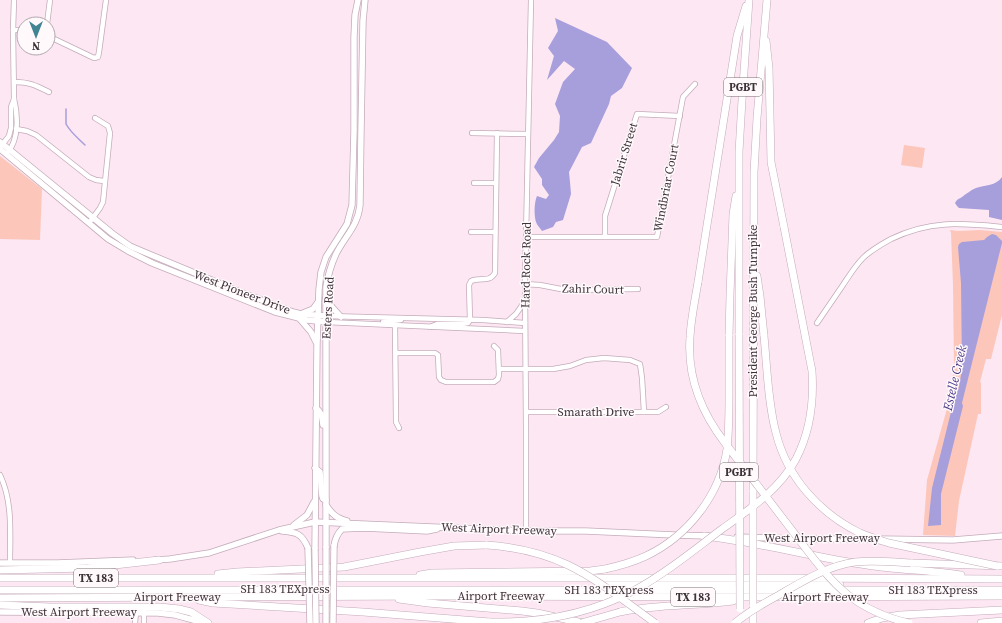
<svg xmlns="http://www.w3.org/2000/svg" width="1002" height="623" viewBox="0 0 1002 623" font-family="'Source Serif 4',serif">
	<rect width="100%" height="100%" fill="#fce7f3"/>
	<g fill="#fcc7ba">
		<polygon points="904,145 925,148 922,168 901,165"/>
		<polygon points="0,156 42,189 40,240 0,239"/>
		<polygon points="950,230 958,231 980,230 1002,232 1002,315 991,359 986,359 980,382 981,383 981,414 978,414 959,501 955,536 923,535 927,480 948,405 954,368 953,285 951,233"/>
	</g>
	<g fill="#a79edc">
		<path d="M555 18 607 42 632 68 622 88 611 96 609 104 591 143 582 147 569 172 570 182 571 194 563 220 556 222 553 227 542 231C540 228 537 225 536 222 534 215 534 203 537 196L546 199 549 195 542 185V179L534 167 539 158 554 140 559 132 560 116 555 104 563 82 575 69 564 61 547 80 554 56 548 48 558 31Z"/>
		<path d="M1002 177V220L989 217V210L959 208 957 206 955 203C957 199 959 199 962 197 966 194 971 190 976 188 985 185 996 186 1002 177Z"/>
		<polygon points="992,234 996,235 1002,241 1002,243 962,403 963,406 941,494 941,525 928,526 932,488 953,404 959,387 962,369 961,283 958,247 959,244 962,242 984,240 987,237"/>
	</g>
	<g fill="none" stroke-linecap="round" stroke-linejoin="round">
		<path stroke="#a79edc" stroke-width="1.5" d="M66 109V124C71 133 78 138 85 145"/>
		<defs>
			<g id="minor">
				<polyline points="47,24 50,0"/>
				<polyline points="13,30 24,30"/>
				<polyline points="48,36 94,58 98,57 99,52 106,0"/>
				<path d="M14 82C29 82 35 85 49 92"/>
				<polyline points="16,129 27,131 36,135 89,177 96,180 104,181"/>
				<polyline points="472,133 528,134"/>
				<polyline points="1,146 9,136 11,128 11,107 14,99"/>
				<path d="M8 152C19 139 18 115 14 99L13 30 14 0"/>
				<polyline points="474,183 496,183"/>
				<polyline points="89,223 100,208 103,202 110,133 108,126 95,118"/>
				<polyline points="471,232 495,232"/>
				<polyline points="526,237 657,237 683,97 695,84"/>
				<polyline points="605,237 605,216 637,114 680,116"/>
				<polyline points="525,284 540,285 566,290 638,289"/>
				<polyline points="326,316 483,320 525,323"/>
				<polyline points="326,322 525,331"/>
				<polyline points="383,322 401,320"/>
				<polyline points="507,322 516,314 525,301"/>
				<path d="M817 323C826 310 834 298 843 285 849 276 855 266 863 258 871 250 882 244 891 239 930 220 960 223 1002 227"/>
				<polyline points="395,325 396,422 399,428"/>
				<path d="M430 327 437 324H462L468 323 470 320 469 285 471 281C481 277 489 283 495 273L497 133"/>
				<polyline points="396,353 435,353 438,355 439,377 441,380 446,382 494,382 498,379 499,375 498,350 494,346"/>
				<polyline points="499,369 553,369 570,366 586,360 604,358 630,360 640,364 642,378 644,412"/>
				<polyline points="526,412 658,412 666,407"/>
				<path d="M0 475C13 502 10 534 10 563"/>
				<polyline points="526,531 526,429 525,284 531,0"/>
				<polyline points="135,623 136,612"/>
				<polyline points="144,623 144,612"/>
			</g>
			<g id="major">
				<polyline points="0,142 113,234 130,246 144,252 238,291 293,312 301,314 326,316"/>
				<polyline points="0,149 108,239 128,251 152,263 275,312 307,320 326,322"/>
				<polyline points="326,298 332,307 341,317"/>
				<polyline points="303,313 313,309 318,302"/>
				<polyline points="299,318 311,332 316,342"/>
				<path d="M316 408C322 412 322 418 323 425"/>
				<polyline points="315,468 320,472 322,496 323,499 326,500"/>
				<path d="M326 505C332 514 336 518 347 521"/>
				<polyline points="294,525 307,515 314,502"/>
				<path d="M282 531C297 532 302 534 308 548"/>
				<polyline points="737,537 801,539 872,539"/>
				<polyline points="880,539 953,540 1002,536"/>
				<path d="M334 546C335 539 337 534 342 529L364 528 427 531 437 529"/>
				<path d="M326 548V287C328 275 331 265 336 254 345 236 358 226 360 205L361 131 363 21 365 0"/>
				<polyline points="315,549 317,344 319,289 321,272 326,257 347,224 352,205 354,131 354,37 355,15 358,0"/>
				<polyline points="156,560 170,559 209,553 279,530 315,522 526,531 586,531 674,535 708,536"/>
				<polyline points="0,563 57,563 133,560"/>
				<polyline points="0,612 158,613 175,615 204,623"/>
			</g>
			<g id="highway">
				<polyline points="766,41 769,68 771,162 784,227"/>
				<polyline points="757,276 760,296 764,336"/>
				<polyline points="698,282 737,36 746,6"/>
				<polyline points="739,335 739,152 742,100 749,0"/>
				<polyline points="729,336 730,295 733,214 736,196"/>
				<polyline points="753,492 754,172 757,118 767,0"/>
				<path d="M704 536C759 542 812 557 867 565 898 570 930 570 961 575"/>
				<polyline points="911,563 1002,566"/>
				<polyline points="0,570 88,568 159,560"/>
				<polyline points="218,574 237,572 344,567 420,552 454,546 487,545"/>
				<polyline points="420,575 432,573 590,571 605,569"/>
				<polyline points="0,578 781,578 1002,579"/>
				<polyline points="602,585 840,585"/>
				<polyline points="0,590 1002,590"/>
				<polyline points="0,598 437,596 761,597 1002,596"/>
				<polyline points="399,599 428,603 522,611 537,613 583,623"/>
				<polyline points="199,600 213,603 363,612 490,622"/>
				<polyline points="0,605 50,607 160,607 179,609 191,612 208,623"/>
				<polyline points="753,605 753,623"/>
				<path d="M620 612C657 604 695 606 733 601"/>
				<polyline points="868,623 882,618 900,615 1002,610"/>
				<polyline points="981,623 1002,621"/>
			</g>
		</defs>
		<use href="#minor" stroke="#c4abb9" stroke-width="6"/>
		<use href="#major" stroke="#c4abb9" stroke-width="7"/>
		<use href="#highway" stroke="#c4abb9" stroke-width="8"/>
		<use href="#minor" stroke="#fff" stroke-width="4.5"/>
		<use href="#major" stroke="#fff" stroke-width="5.5"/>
		<use href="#highway" stroke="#fff" stroke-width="7"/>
		<defs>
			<g id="major-bridge">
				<polyline points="308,548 310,623"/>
				<polyline points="326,548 326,623"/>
				<polyline points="315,549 316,623"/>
				<polyline points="333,623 334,546"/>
			</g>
			<g id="highway-bridge">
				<path d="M698 282C695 300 691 318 690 337 687 377 701 412 725 443 748 473 771 503 794 533 811 555 827 578 848 595 866 609 887 618 909 623"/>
				<polyline points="739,335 740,609"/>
				<path d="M764 336C767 367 768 403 776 433 787 477 819 513 860 533 869 537 879 540 889 543L997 566"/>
				<path d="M487 545C515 547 542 553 568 565 599 580 627 603 655 623"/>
				<path d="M605 569C619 566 633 562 646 556 688 536 720 495 727 449 729 431 729 414 729 397 729 376 729 356 729 336"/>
				<polyline points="753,605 753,492"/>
				<path d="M490 622C540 623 590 614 635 590 666 573 694 550 722 529 750 509 779 490 796 459 810 432 814 401 812 371L784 227"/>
				<polyline points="581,623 620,612"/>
				<path d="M735 623C748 612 764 603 779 595 803 581 827 566 855 562 873 560 892 562 911 563"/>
			</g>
		</defs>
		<use href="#major-bridge" stroke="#c4abb9" stroke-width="7" stroke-linecap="butt"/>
		<use href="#highway-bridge" stroke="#c4abb9" stroke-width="8" stroke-linecap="butt"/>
		<use href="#major-bridge" stroke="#fff" stroke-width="5.5"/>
		<use href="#highway-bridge" stroke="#fff" stroke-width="7"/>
	</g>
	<g text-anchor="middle" stroke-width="3" stroke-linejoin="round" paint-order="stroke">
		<g fill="#fff9fc" stroke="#766e73" stroke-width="1">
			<rect x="724" y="78" width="38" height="18" rx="3"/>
			<rect x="720" y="463" width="38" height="18" rx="3"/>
			<rect x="74" y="569" width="44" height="18" rx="3"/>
			<rect x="671" y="588" width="44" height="18" rx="3"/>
		</g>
		<g font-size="11" font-weight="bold" fill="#3c3238">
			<text x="743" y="91">PGBT</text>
			<text x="739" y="476">PGBT</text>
			<text x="96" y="582">TX 183</text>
			<text x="693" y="601">TX 183</text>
		</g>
		<g font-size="12" fill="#3c3238" stroke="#fff9fc">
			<text transform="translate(624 154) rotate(-73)" y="4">Jabrir Street</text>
			<text transform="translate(666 188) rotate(-79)" y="4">Windbriar Court</text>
			<text transform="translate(526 265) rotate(-89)" y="4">Hard Rock Road</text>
			<text transform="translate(593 289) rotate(1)" y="4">Zahir Court</text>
			<text transform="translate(242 292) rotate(21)" y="4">West Pioneer Drive</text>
			<text transform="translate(328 308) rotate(-87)" y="4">Esters Road</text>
			<text transform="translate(753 311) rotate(-90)" y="4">President George Bush Turnpike</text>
			<text x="596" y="416">Smarath Drive</text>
			<text transform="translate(499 529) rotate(2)" y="4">West Airport Freeway</text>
			<text x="822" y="542">West Airport Freeway</text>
			<text x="285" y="593">SH 183 TEXpress</text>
			<text x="609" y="594">SH 183 TEXpress</text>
			<text x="933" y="594">SH 183 TEXpress</text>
			<text x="501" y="600">Airport Freeway</text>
			<text x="177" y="601">Airport Freeway</text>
			<text x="825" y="601">Airport Freeway</text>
			<text x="79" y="616">West Airport Freeway</text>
		</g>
		<g font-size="13" font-style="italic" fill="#4e3d88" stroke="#fff9fc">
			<text transform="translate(954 378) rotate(-77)" y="5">Estelle Creek</text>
		</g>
	</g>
	<g transform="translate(36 36) rotate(180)"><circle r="19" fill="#fff9fc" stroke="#b1a9ae"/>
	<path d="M0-3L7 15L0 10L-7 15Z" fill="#418594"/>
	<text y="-6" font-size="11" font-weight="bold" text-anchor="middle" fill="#3c3238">N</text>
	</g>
</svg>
